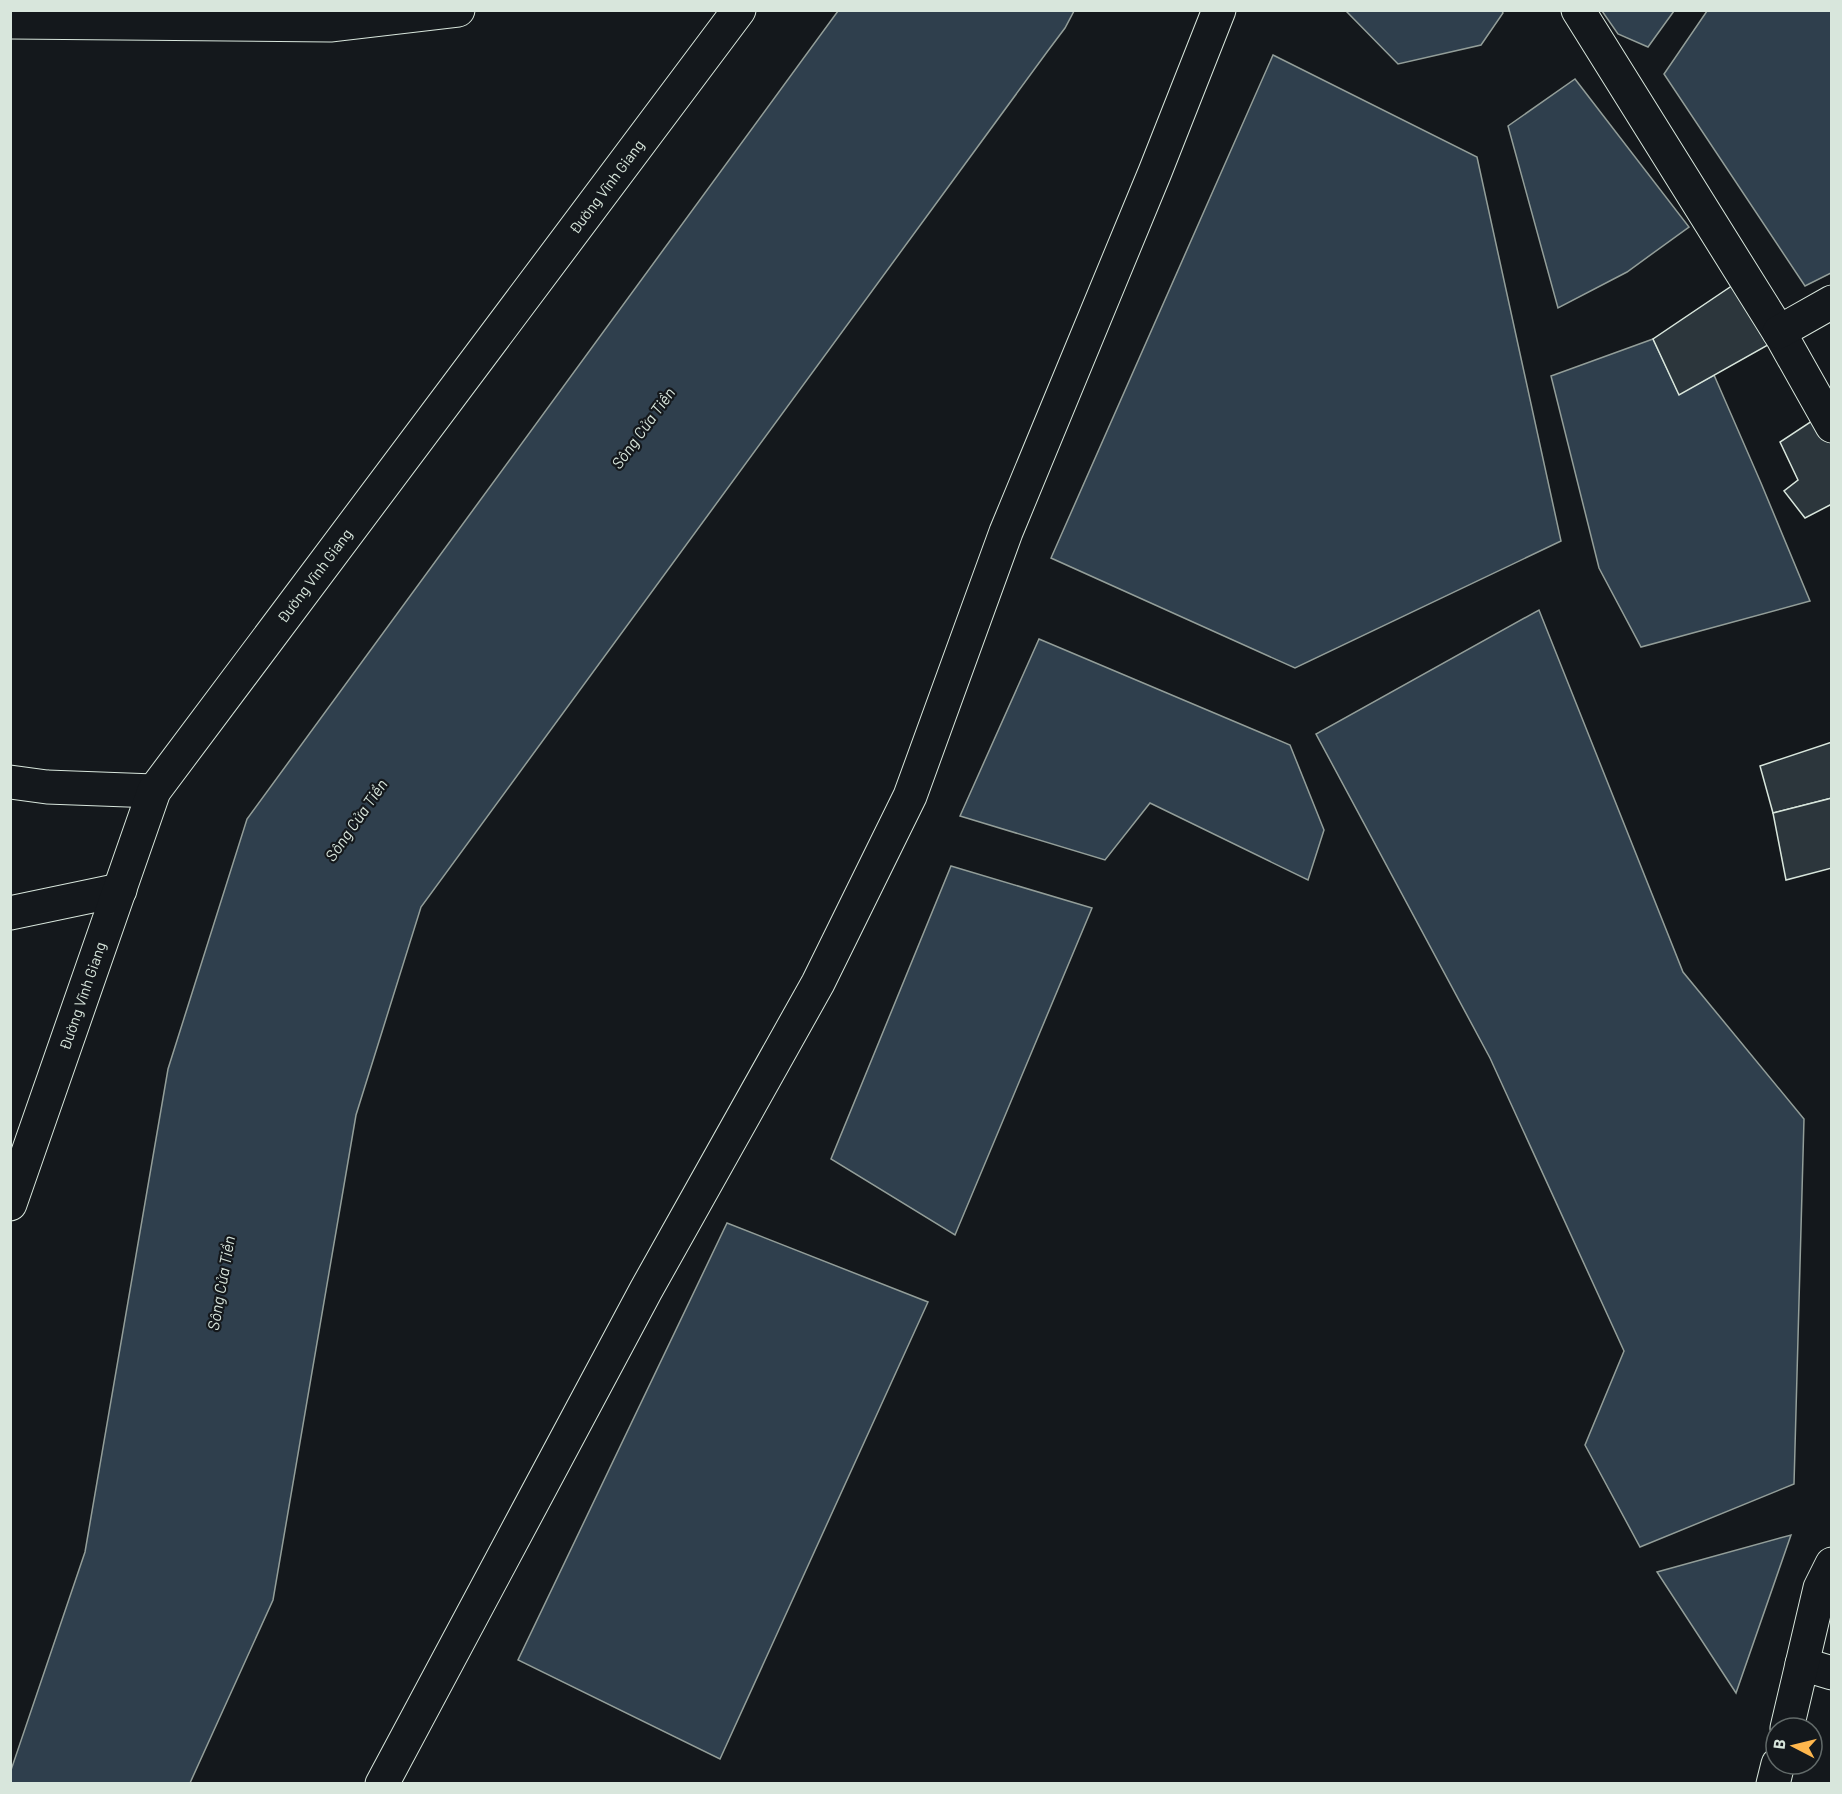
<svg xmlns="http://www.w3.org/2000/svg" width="1842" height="1794" viewBox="0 0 1842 1794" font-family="Barlow,sans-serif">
	<rect width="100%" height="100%" fill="#14181c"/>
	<g fill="#2f3f4d" stroke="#939e99" stroke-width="1.5">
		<polygon points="838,11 1074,11 1065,28 1047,52 421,907 356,1115 273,1600 190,1783 11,1783 11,1770 85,1552 168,1069 247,819"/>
		<polygon points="1502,11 1503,13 1481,45 1398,64 1346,11"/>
		<polygon points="1602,11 1674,11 1648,47 1618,34"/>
		<polygon points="1707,11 1831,11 1831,273 1805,286 1664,74"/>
		<polygon points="1273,55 1477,157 1561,541 1295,668 1051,558"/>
		<polygon points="1575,79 1689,227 1627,272 1558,308 1508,126"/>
		<polygon points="1653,339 1679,394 1714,375 1761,483 1810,601 1641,647 1599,568 1551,376"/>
		<polygon points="1539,610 1683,972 1804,1119 1794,1484 1640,1547 1585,1445 1624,1351 1490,1058 1316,734"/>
		<polygon points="1039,639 1290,745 1324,830 1308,880 1150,803 1105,860 960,816"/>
		<polygon points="951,866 1092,908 955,1235 831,1159"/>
		<polygon points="727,1223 928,1302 720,1759 518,1660"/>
		<polygon points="1791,1535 1736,1693 1657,1572"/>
	</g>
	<g fill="#2c363c" stroke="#d8e6dc" stroke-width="1.5">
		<polygon points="1745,277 1782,337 1679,395 1653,339"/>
		<polygon points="1824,413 1832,426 1832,504 1805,518 1784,491 1798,480 1780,442"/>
		<polygon points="1832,742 1832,798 1773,813 1760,766"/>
		<polygon points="1832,798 1832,868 1786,880 1773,813"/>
	</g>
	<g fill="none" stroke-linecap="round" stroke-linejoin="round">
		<defs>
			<g id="minor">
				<polyline points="1578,10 1782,337 1832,426"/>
				<polyline points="10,22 330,25 458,10"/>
				<polyline points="1779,332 1832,302"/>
				<polyline points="10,782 47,787 154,791"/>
				<polyline points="10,913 120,890"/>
				<polyline points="10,1204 154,791 739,10"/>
				<polyline points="1802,1664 1832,1673"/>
				<polyline points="1787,1728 1820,1588 1832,1564"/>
				<polyline points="382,1784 646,1290 818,983 910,796 1006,532 1155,172 1219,10"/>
				<polyline points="1773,1784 1778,1764"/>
			</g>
		</defs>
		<use href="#minor" stroke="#d8e6dc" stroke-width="35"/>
		<use href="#minor" stroke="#14181c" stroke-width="33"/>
	</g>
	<g text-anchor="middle" stroke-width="4.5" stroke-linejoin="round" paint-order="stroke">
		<g font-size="15" fill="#d8e6dc" stroke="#14181c">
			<text transform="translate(607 187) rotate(-53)" y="5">Đường Vĩnh Giang</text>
			<text transform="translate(315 576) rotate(-53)" y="5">Đường Vĩnh Giang</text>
			<text transform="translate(83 996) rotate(-71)" y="5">Đường Vĩnh Giang</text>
		</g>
		<g font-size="16" font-style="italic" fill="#d8e6dc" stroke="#14181c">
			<text transform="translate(643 428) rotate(-54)" y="6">Sông Cửa Tiền</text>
			<text transform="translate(356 820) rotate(-55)" y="6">Sông Cửa Tiền</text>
			<text transform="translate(221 1283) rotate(-80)" y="6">Sông Cửa Tiền</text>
		</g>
	</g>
	<rect width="1842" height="1794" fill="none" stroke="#d8e6dc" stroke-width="24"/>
	<g transform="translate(1794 1746) rotate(277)"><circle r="28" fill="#14181c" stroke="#626a69" stroke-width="1.5"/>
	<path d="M0-4.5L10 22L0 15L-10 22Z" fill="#ffb74d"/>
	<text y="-9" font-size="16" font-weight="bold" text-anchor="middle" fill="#d8e6dc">B</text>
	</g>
</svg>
